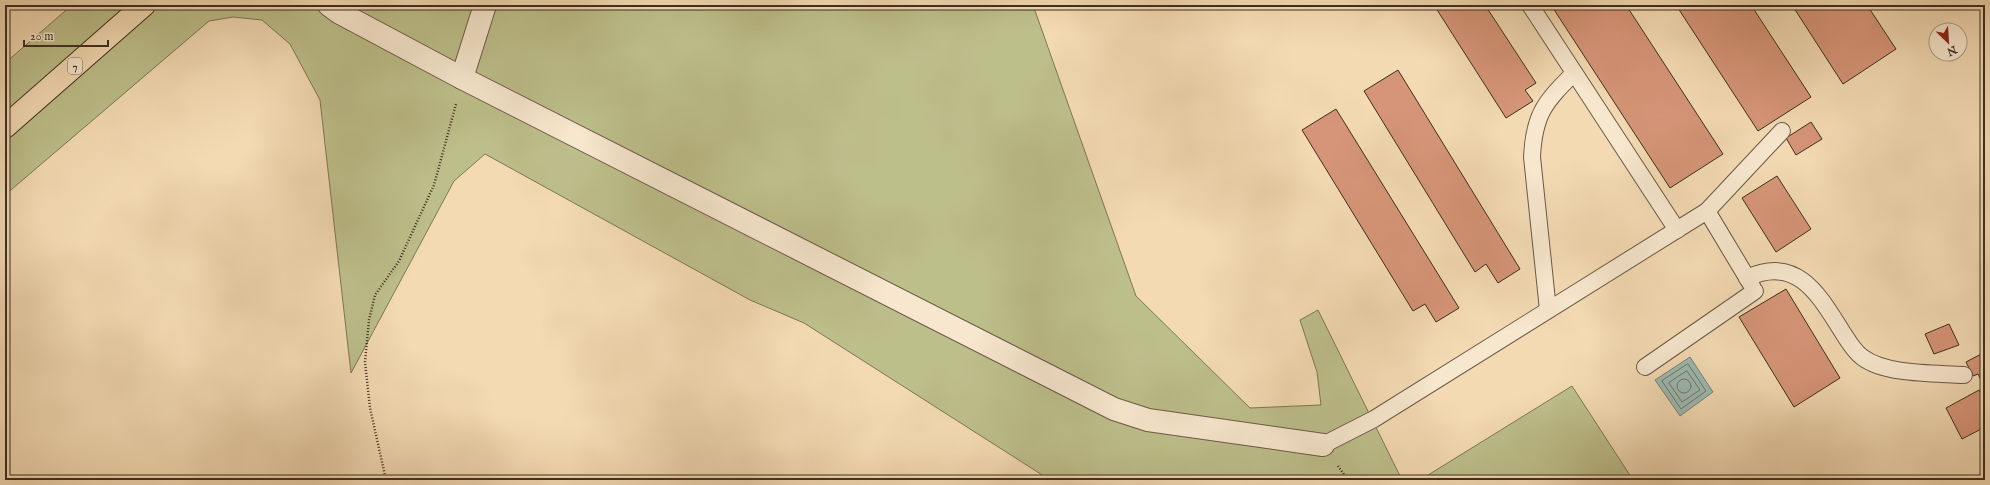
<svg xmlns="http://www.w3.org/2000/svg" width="1990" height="485" viewBox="0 0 1990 485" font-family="'IM FELL English',serif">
	<rect width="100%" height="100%" fill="#f3dab3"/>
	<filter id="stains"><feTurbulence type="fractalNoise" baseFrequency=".005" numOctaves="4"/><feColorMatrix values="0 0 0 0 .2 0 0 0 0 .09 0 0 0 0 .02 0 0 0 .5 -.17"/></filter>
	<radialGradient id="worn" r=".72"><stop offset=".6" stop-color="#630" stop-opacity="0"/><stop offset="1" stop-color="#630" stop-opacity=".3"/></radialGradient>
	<g fill="#bdbf8b" stroke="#7e7656">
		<polygon points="72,5 1033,5 1136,296 1250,408 1321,405 1317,372 1300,320 1318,310 1402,480 1050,480 804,323 750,300 485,154 454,181 351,373 320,100 290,44 262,20 233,17 209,21 5,195 5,63"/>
		<polygon points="1572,386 1633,480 1420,480"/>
	</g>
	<polygon fill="#9cbab2" stroke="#778278" points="1690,357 1713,392 1680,416 1655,380"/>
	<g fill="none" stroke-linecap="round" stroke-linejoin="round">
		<g stroke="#6e7469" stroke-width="1">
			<polygon points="1688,364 1706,391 1681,409 1662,381"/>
			<polygon points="1687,371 1700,390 1682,402 1669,383"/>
			<circle cx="1684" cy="386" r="7"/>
		</g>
	</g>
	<g fill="#d69578" stroke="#3f2e20">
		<polygon points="1434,5 1485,5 1536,83 1525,90 1533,101 1506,118"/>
		<polygon points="1551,5 1626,5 1723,154 1670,188"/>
		<polygon points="1676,5 1751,5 1811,97 1758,131"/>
		<polygon points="1792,5 1867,5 1896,49 1843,84"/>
		<polygon points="1398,70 1520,269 1498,283 1486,264 1475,272 1364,91"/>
		<polygon points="1336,109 1459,308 1436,322 1425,304 1413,311 1302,130"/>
		<polygon points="1811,122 1822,139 1796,155 1786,138"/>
		<polygon points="1777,176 1811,229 1776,252 1742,198"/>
		<polygon points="1786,289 1840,378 1794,407 1739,317"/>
		<polygon points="1949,324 1959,345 1934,354 1925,334"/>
		<polygon points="1985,352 1985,388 1978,374 1973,376 1966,362"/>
		<polygon points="1979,390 1985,401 1985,427 1962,439 1946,408"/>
	</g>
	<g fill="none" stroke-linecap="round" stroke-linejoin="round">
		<defs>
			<g id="lane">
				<polyline points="1530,5 1677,230"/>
				<polyline points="1707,211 1752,286"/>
				<path d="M1747 278C1798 254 1820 297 1843 333 1849 342 1854 351 1862 357 1885 375 1935 373 1964 375"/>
				<path d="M1548 310 1532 157C1534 114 1545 102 1574 73"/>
				<polyline points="1645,367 1755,291"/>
				<polyline points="1323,445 1374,419 1707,211 1782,131"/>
			</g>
			<g id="street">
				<polyline points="329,5 340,13 462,78 1114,409 1148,420 1323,445"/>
				<polyline points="462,78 485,5"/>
			</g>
			<polyline id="primary" points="5,127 144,5"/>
		</defs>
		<use href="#lane" stroke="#6c5945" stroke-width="18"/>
		<use href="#street" stroke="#6c5945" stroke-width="24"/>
		<use href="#primary" stroke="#3f2e20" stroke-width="24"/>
		<g stroke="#3f2e20" stroke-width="2.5" stroke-dasharray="1 2" stroke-linecap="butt">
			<polyline points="1338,466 1348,480"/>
			<polyline points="386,480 370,408 365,362 369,320 375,295 399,261 434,185 456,104"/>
		</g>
		<use href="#lane" stroke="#f7e7ce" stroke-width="16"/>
		<use href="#street" stroke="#f7e7ce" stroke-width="22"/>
		<use href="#primary" stroke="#f3dab3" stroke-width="22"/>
	</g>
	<g text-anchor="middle" stroke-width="3.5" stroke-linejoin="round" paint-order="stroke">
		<rect fill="#f7e7ce" stroke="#766654" stroke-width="1" x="68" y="58" width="14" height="16" rx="3"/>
		<g font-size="10" font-weight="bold" fill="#3f2e20">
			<text x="75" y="70">7</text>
		</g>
	</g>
	<rect width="1990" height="485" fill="none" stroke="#f3dab3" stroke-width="20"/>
	<rect x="6" y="6" width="1978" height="473" fill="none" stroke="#3f2e20" stroke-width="2"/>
	<rect x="10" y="10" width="1970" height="465" fill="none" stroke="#3f2e20"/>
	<g transform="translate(1948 42) rotate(155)"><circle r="19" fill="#f7e7ce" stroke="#ad9d88"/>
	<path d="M0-3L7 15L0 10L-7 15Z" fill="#8f2418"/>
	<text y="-6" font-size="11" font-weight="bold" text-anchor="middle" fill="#3f2e20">N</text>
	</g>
	<path d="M24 40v6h84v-6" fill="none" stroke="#3f2e20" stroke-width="2"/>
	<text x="30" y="40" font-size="12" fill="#3f2e20" stroke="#f7e7ce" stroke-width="3" paint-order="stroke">20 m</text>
	<rect width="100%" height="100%" filter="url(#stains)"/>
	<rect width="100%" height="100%" fill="url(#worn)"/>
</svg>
